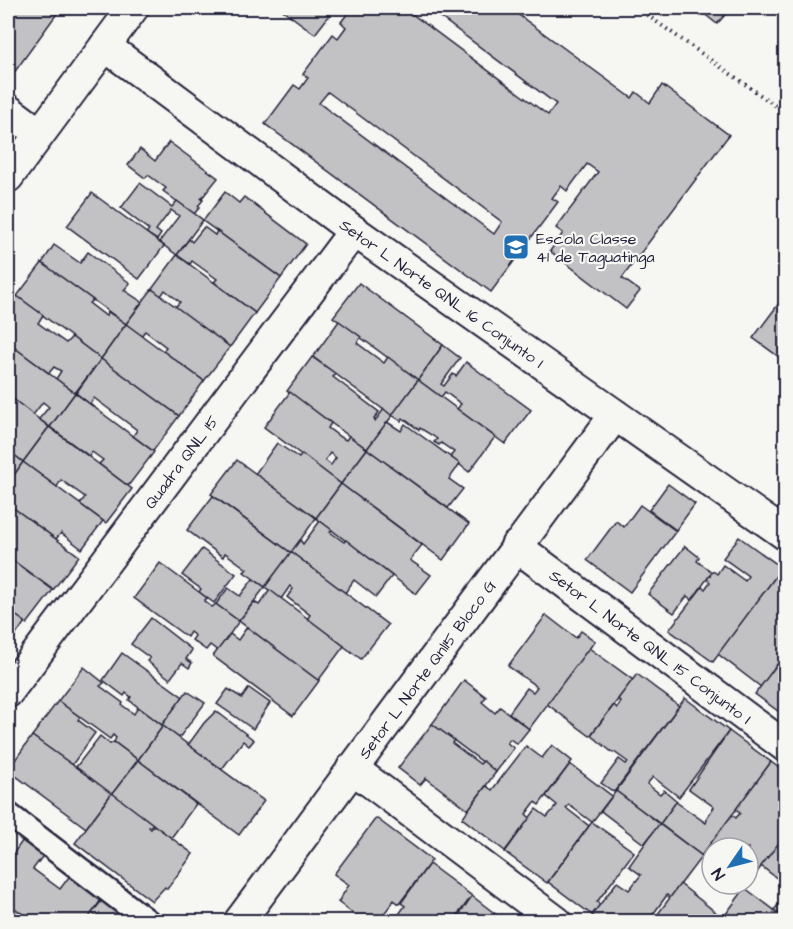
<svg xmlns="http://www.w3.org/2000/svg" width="793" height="929" viewBox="0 0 793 929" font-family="'Architects Daughter',sans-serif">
	<rect width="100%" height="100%" fill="#f6f6f2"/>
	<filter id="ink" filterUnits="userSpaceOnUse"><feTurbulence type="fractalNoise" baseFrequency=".0167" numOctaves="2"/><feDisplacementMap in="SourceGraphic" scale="12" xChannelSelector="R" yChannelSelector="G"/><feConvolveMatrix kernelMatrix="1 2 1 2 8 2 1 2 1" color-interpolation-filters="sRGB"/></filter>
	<g filter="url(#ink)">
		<g fill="#c2c2c4" stroke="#22223b" stroke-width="1.5" fill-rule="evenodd">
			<polygon points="8,8 61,8 8,81"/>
			<polygon points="280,8 335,8 315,34"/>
			<path d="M352 8H404L548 115 556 104 428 8H509L632 98 636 92 650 103 662 85 729 135 622 278 640 291 626 309 550 251 563 233 556 228 598 172 587 164 567 191 561 186 552 198 558 202 528 242 522 237 514 248 520 253 491 292 265 124 294 85 300 89 308 78 303 74 333 34 338 38 346 27 341 22ZM328 92 502 222 494 234 319 103Z"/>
			<polygon points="697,8 731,8 717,24"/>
			<polygon points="169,142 218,178 201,199 203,200 198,206 200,207 194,214 163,191 166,188 148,175 145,178 128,165 140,149 155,161"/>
			<polygon points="140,183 172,207 177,201 203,220 177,255 159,242 179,216 171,210 156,230 161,234 157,240 146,233 149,230 121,208"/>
			<polygon points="225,192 239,203 244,197 306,244 281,278 203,221"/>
			<polygon points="92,193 164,246 139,279 67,226"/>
			<polygon points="204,227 215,235 217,231 281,278 255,313 214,282 217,279 192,261 190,264 177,255 189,239 192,242"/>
			<polygon points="54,245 80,263 88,252 130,283 124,290 142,302 126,324 42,263"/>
			<polygon points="177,255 255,313 230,347 175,307 180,302 165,290 161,296 152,289"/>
			<polygon points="42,263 93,300 89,303 106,316 108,312 126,324 101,359 17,296"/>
			<polygon points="359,283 443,345 418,380 333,317"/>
			<polygon points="152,289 230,347 204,381 163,351 166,347 145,331 141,336 126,324"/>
			<polygon points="786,294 786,362 753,338"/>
			<polygon points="17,296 43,315 38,323 66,343 72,337 101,359 75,393 56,379 61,371 54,367 49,373 8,343 8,310"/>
			<polygon points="339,321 361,337 357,343 384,363 388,357 418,380 392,416 313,357"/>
			<polygon points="126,324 204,381 179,416 101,359"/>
			<polygon points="11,345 75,393 50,427 39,419 49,407 43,402 33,415 8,395 8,349"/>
			<polygon points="443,345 460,358 441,384 444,386 453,374 456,376 466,362 531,410 505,444 457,409 461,404 445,392 441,397 418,380"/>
			<polygon points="312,357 336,374 333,377 379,412 374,419 375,421 384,409 392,416 367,449 287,391"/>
			<polygon points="101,359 179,416 153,451 133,436 137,430 94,398 90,404 76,393"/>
			<polygon points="418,380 495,437 469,472 450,457 454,452 441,443 439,445 434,442 437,439 433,436 420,428 419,430 403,418 401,421 392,415"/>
			<path d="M290 392 331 423 328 428 340 437 346 440 349 436 367 449 341 484 264 427ZM330 453 336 458 331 465 325 460Z"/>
			<polygon points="75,393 154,452 128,486 99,464 103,460 92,452 89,456 50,427"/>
			<polygon points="8,395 49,427 23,462 8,450"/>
			<polygon points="387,422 401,431 405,424 460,464 449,479 463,489 448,508 367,449"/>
			<polygon points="49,427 132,489 106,523 80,504 85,497 61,480 57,487 23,462"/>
			<polygon points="277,443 299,458 302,454 341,484 316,518 255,474"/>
			<polygon points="367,449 469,524 443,560 341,484"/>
			<polygon points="8,450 23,462 8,484"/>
			<polygon points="237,460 316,518 291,553 211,494"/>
			<polygon points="23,462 103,521 82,549 61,533 56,539 8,504 8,484"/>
			<polygon points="341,484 422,545 410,560 431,575 416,594 316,518"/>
			<polygon points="668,484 695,504 676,530 649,510"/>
			<polygon points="213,496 291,553 265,587 244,572 247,569 225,553 223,557 187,530"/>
			<polygon points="8,504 79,556 53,590 8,557"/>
			<polygon points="640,505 676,531 630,592 587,560 616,521 624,527"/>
			<polygon points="320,521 332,530 330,532 344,542 346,540 392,576 376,597 354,580 345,593 291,552 300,540 303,544"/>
			<polygon points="739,537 782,568 713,662 669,630 702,587 705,589 710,582 707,579 713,571 717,574 723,565 745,581 748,576 723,558"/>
			<polygon points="685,546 699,557 697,561 712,572 692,600 687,596 674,613 648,594"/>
			<polygon points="202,549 236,574 214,603 199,592 201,589 182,575"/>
			<polygon points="291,552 388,625 361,659 307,619 310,615 287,597 293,589 290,586 281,599 265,587"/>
			<polygon points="8,557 53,590 27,624 8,610"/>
			<polygon points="160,563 207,598 204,601 212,607 216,604 239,621 218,651 210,645 206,650 192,640 195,636 190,632 187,637 134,598"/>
			<polygon points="782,568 786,571 786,654 761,687 718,654"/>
			<polygon points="253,579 265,587 239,621 216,604 228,588 240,596"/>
			<polygon points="270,590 344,646 318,681 239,621 254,602 259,605"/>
			<polygon points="8,610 25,622 8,646"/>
			<polygon points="546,615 576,638 581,631 595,641 529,729 509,713 527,688 533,692 537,687 508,666"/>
			<polygon points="151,618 192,650 186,659 192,663 189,668 182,663 170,679 147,661 150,658 131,644"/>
			<polygon points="247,627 319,681 293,716 213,656 230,634 238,640"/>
			<polygon points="589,648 633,680 590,736 547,704"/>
			<polygon points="122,653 183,697 162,725 129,700 131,697 126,693 124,696 103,680"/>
			<polygon points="781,659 784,661 786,660 786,717 755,694"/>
			<polygon points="84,667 104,683 100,686 123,703 122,705 134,714 138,707 163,726 138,760 114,742 116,738 113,735 110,739 58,701"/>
			<polygon points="637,674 679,706 614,792 601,783 619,759 626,764 628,762 614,752 613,753 591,735 614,705 617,708 621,702 618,699"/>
			<polygon points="464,680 486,697 482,702 495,713 500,707 529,729 517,744 510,739 507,743 514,748 496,772 432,724"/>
			<polygon points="249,688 270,703 253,729 217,704 228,689 242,698"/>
			<polygon points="187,691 205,703 179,738 162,725"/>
			<polygon points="685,698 729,731 679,797 653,777 647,784 660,794 664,790 677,801 660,824 616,791"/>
			<polygon points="58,701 80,717 78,720 95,733 72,765 32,736"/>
			<polygon points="216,711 254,740 249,746 243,741 222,769 188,745 204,723"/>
			<polygon points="432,724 454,740 452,743 480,764 483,761 496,772 468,810 426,778 420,785 398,768"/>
			<polygon points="163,726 264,801 239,835 138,760"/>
			<polygon points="729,731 771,762 702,856 660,824 676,802 706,823 707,820 706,819 714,807 689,789"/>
			<polygon points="32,736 112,793 86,828 8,770"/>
			<polygon points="100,736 110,744 114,742 138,760 112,794 76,767"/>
			<polygon points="552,745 572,761 539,805 535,802 526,814 530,818 505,851 462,818 486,786 492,790 526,746 542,758"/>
			<polygon points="138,760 196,804 171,838 112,794"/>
			<polygon points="771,762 786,773 786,834 748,884 748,848 729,848 724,844 722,848 712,848 710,863 701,856 732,815 736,818 740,813 736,809"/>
			<polygon points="570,764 612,796 592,822 569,805 566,808 589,826 547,883 505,852 536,809 547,817 557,805 546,796"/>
			<polygon points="616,791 660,824 644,844 601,811"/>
			<polygon points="112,793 153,824 149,827 151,829 154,825 193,854 167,889 165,887 152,901 75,843"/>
			<polygon points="376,818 432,860 399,904 394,900 378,922 364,922 338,902 349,885 334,874"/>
			<polygon points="592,822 634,852 597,902 600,905 592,915 548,882"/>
			<polygon points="659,824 702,856 670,898 667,895 651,917 649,915 644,922 600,922 592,915 617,882 629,890 641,875 629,866"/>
			<polygon points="786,834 786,885 761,866"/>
			<polygon points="25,837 45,853 33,869 60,889 72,873 103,897 86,922 53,922 50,919 48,922 32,922 8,903 8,861"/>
			<polygon points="429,864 472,896 453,921 450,919 448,922 393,922 405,906 401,903"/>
			<polygon points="680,884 723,918 720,922 652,922"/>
			<polygon points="745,888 786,919 786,922 720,922"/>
			<polygon points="786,895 786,919 774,910"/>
			<polygon points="472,896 506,922 454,922"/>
			<polygon points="103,899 133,922 103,922 92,913"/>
			<polygon points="8,903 25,916 23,919 26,922 8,922"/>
		</g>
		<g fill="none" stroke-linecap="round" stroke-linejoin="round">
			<defs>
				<polyline id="pedestrian" points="8,814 149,922"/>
				<g id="minor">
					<path id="s1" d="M105 46 354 231 786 535"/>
					<polyline points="8,110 39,133"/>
					<polyline points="8,177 133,8"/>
					<path id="s2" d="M516 546 786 747"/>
					<path id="s3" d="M8 692 354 231"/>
					<polyline points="352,768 557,922"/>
					<path id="s4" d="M239 922 615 415"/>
				</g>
			</defs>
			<use href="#pedestrian" stroke="#22223b" stroke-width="27"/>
			<use href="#minor" stroke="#22223b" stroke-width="34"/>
			<polyline stroke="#22223b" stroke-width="4" stroke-dasharray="1.5 4.5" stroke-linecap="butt" points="637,8 786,113"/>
			<use href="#pedestrian" stroke="#f6f6f2" stroke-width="22"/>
			<use href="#minor" stroke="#f6f6f2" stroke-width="30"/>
		</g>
	</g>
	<defs>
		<symbol id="school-square" viewBox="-11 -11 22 22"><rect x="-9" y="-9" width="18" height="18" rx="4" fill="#1f6fb2" stroke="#f6f6f2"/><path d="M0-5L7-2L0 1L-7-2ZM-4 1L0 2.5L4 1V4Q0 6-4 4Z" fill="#fff"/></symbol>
	</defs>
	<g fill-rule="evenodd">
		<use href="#school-square" x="501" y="232" width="30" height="30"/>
	</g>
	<g text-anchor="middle" stroke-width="4.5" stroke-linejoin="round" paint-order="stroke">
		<g font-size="16" fill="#22223b" stroke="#f6f6f2" text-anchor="start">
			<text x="536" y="244">Escola Classe<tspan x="536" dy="18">41 de Taguatinga</tspan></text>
		</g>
		<g font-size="16" fill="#22223b" stroke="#f6f6f2">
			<text dy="6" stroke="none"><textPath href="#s1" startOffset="418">Setor L Norte QNL 16 Conjunto I</textPath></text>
			<text dy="6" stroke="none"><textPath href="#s3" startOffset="288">Quadra QNL 15</textPath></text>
			<text dy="6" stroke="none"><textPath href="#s2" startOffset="168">Setor L Norte QNL 15 Conjunto I</textPath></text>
			<text dy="6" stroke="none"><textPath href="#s4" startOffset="315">Setor L Norte Qnl15 Bloco G</textPath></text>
		</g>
	</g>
	<rect width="793" height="929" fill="none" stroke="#f6f6f2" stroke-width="30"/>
	<rect x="15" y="15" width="763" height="899" fill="none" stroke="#22223b" stroke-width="2" filter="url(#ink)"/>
	<g transform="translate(730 866) rotate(235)"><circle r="28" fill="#f6f6f2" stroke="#a1a1a9" stroke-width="1.5"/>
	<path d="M0-4.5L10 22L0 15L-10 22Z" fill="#1f6fb2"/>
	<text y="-9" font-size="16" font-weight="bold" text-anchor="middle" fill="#22223b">N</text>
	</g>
</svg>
